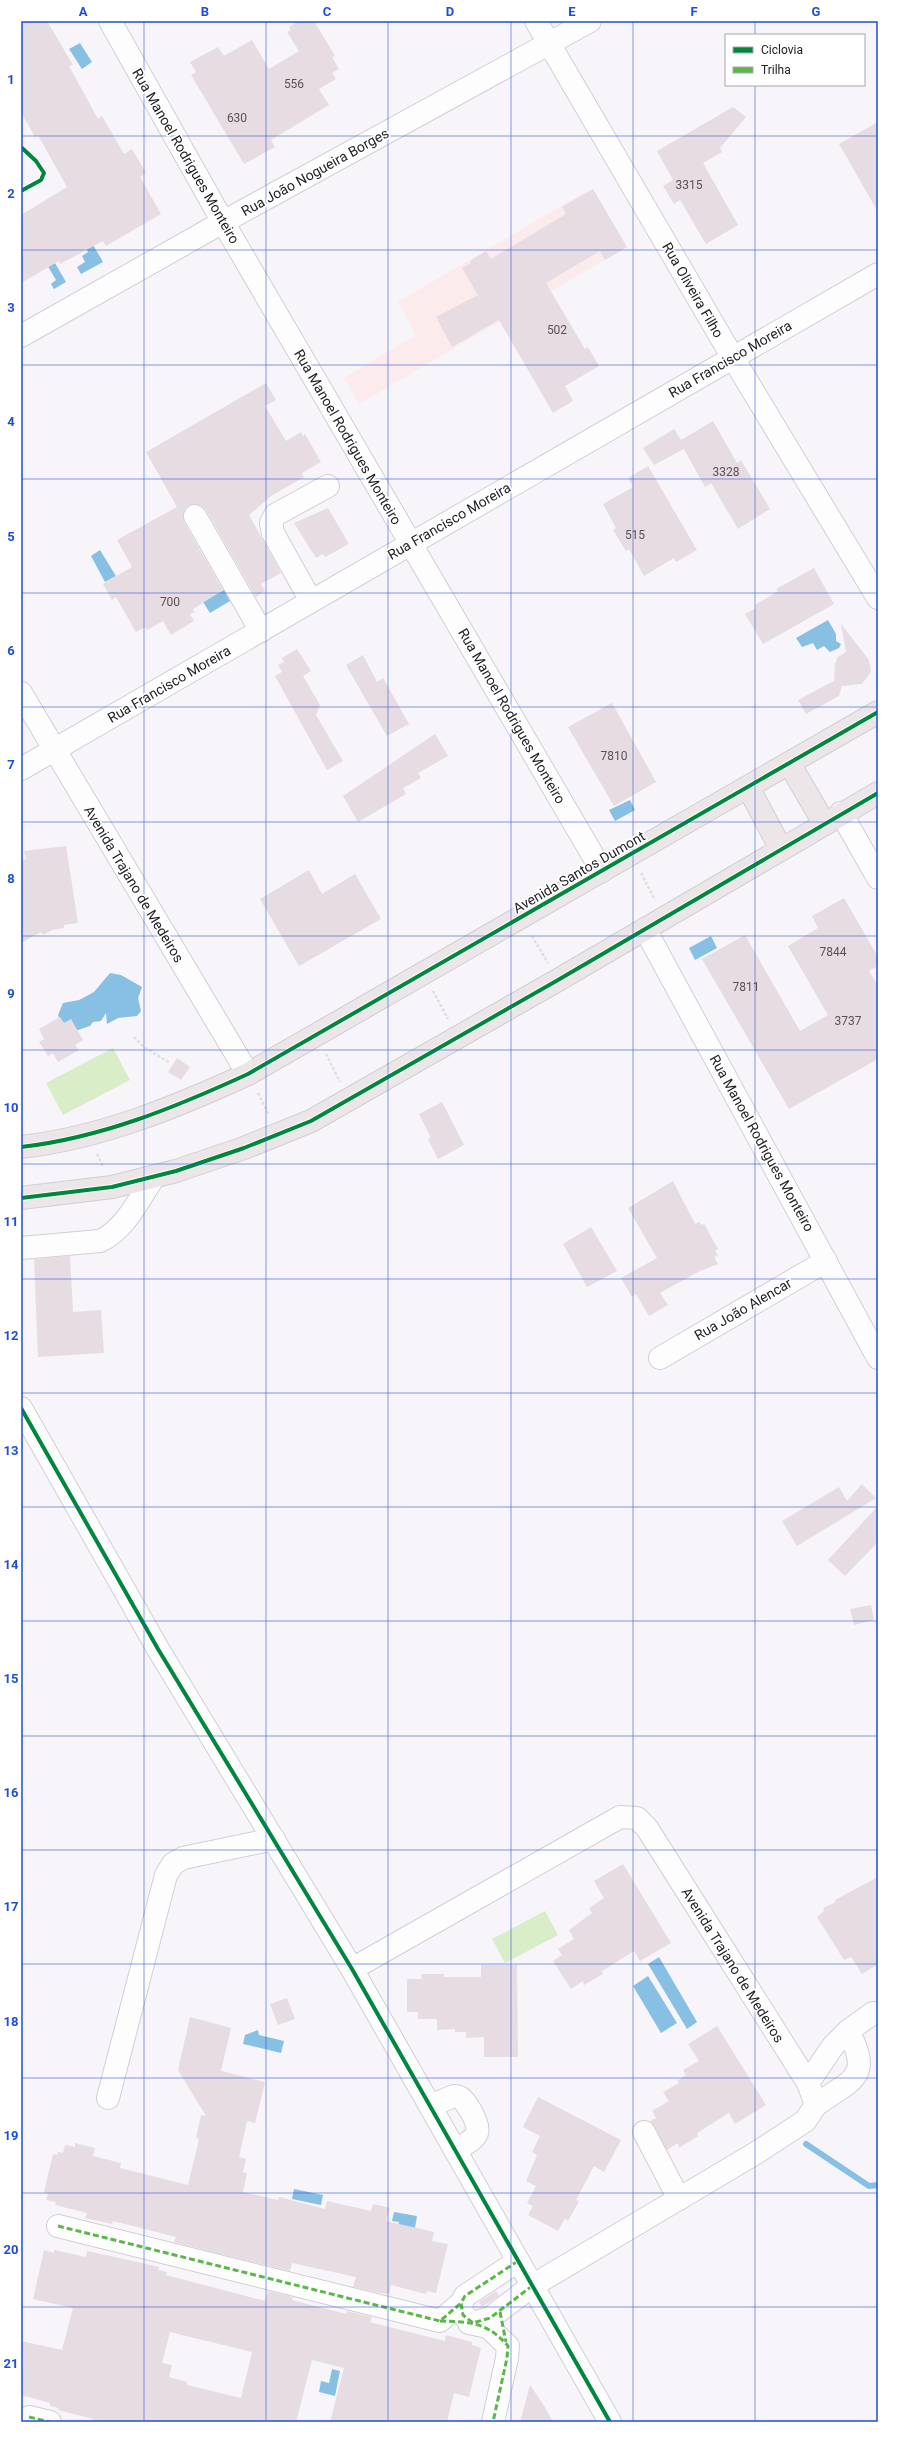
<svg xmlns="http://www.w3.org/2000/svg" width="899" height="2443" viewBox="0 0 899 2443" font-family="Roboto,sans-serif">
	<rect width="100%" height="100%" fill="#f7f4fa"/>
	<polygon fill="#fbebed" points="590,189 625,248 359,404 344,378 416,335 398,302"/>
	<g fill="#d9eec8">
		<polygon points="113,1048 130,1080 63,1115 46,1083"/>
		<polygon points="545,1911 558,1935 505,1963 492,1939"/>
	</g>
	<g fill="#88c0e4">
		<polygon points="80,43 92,62 82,69 69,49"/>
		<polygon points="81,224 103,262 81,274 77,267 85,262 82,256 88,252 74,228"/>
		<polygon points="44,244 66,282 54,289 51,284 56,280 37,248"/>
		<polygon points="100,550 116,576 105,582 91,556"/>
		<polygon points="229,587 235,598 210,613 203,602"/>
		<polygon points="828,620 836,634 836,641 841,644 839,648 830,652 824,646 817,650 813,643 802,647 796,638"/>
		<polygon points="630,800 635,810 615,821 609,810"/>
		<polygon points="711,936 717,948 695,960 689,948"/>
		<polygon points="110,973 121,975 142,987 138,998 141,1011 137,1016 118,1018 107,1024 106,1013 101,1021 93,1022 90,1026 75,1031 60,1020 58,1015 63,1003 79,1000 94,992"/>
		<polygon points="659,1957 697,2022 687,2029 648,1964"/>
		<polygon points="648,1976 677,2023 661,2033 633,1986"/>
		<polygon points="258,2030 259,2035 284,2041 281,2053 243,2044 245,2035"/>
		<polygon points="294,2189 323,2195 321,2205 292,2199"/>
		<polygon points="394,2212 417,2216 415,2228 397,2231 399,2222 392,2221"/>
		<polygon points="332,2369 340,2371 335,2396 319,2392 321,2381 329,2383"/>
	</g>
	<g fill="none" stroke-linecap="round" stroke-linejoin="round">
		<polyline stroke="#88c0e4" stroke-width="6" points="806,2144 869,2186 878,2185"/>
	</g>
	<g fill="#e7dce2" fill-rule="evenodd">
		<polygon points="21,21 47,21 73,65 69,66 98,119 102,116 124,154 132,149 146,173 140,177 161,214 106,246 103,241 60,264 59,261 21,283 21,215 67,187 38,135 35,137 21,112"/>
		<polygon points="299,21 314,21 335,56 332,57 339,69 332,73 336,79 319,89 329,105 271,140 275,147 244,164 191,75 196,72 190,62 218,47 224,56 252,40 269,69 299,51 287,32 291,30 289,27"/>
		<polygon points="733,107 746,117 720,148 722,152 703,163 738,225 706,244 680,200 674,204 663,186 673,180 657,151"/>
		<polygon points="878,122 878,212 839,144"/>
		<polygon points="593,189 627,247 605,260 600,251 546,283 585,349 588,347 599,366 565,386 573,401 553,413 499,320 452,347 436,317 478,295 462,268 471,263 470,261 486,251 491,259 566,214 562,207"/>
		<polygon points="266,383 276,400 265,406 286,441 301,432 303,436 305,434 321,462 302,473 304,477 271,496 249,515 281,573 261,584 265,591 256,597 206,510 201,505 189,505 184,510 184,522 223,590 193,609 194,612 190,614 194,621 171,635 163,621 147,630 145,627 136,632 116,597 112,600 103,584 132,567 117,540 177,507 146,452"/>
		<polygon points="713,421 737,463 741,460 770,509 738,529 711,483 705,487 684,449 654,465 643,448 674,429 681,440"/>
		<polygon points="648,466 697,550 676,562 674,558 644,576 629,549 626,551 613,530 616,528 603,504 633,487 628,478"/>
		<polygon points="328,508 349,544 325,557 323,554 316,558 294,523"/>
		<polygon points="814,568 834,604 763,644 745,614 756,608 755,605 778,591 776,589"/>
		<polygon points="841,624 869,660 871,672 862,684 842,686 839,696 806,714 798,700 834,681 835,664 838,657 846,652"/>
		<polygon points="297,649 311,671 303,676 320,705 316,715 343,761 327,770 275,676 282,672 278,665 284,662 282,658"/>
		<polygon points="363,655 377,682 383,678 409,724 387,736 346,665"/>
		<polygon points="612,703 656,782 614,806 568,727"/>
		<polygon points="435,734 448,756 418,773 421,778 403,788 406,794 358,822 343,796"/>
		<polygon points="66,846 78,923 64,925 64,928 52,930 43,935 41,932 21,943 21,860 26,859 24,851"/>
		<polygon points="309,870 322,894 355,874 381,919 299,966 260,899"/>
		<polygon points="844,898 878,957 878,966 869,971 878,986 878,1059 789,1109 702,959 745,935 800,1031 828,1015 788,946 818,928 812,916"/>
		<polygon points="60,1017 64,1023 71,1019 83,1040 75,1045 79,1050 58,1062 53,1053 48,1056 39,1042 44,1039 39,1029"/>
		<polygon points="177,1058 190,1067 181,1080 168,1072"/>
		<polygon points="442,1102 464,1145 438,1159 428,1139 431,1138 419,1114"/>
		<polygon points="673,1181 695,1224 699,1222 701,1225 704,1224 718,1249 715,1251 718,1255 714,1257 718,1264 700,1271 660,1293 668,1305 649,1316 636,1294 632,1297 621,1278 657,1258 628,1208"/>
		<polygon points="591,1227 617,1271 587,1287 563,1244"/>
		<polygon points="70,1256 73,1312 101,1310 104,1353 38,1357 34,1259"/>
		<polygon points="862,1484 876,1498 797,1546 782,1521 839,1487 847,1501"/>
		<polygon points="878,1506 878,1542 845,1576 828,1560"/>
		<polygon points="871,1605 874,1620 854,1625 850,1609"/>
		<polygon points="623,1864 671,1943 640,1961 634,1951 602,1971 603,1974 584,1985 583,1981 571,1989 553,1961 562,1955 558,1949 574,1939 569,1930 592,1913 589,1908 604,1898 594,1881"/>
		<polygon points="878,1877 878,1964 862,1974 851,1957 844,1960 817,1917 824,1911 823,1908 836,1902 835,1900"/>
		<polygon points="481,1965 517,1965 518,2057 484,2057 484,2037 466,2038 466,2032 455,2032 455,2029 437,2030 437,2019 418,2019 418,2012 407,2012 407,1979 422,1979 421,1974 444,1974 443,1977 481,1977"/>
		<polygon points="287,1998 295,2019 278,2025 270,2004"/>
		<polygon points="190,2017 231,2028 221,2071 265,2082 255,2123 247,2121 239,2157 246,2159 243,2172 247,2173 243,2192 278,2200 279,2197 325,2209 327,2201 371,2211 373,2204 390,2208 386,2221 434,2232 432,2241 448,2244 436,2293 427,2291 426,2294 391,2285 389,2294 380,2293 353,2287 356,2277 292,2263 290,2271 228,2256 174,2242 176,2237 113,2221 112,2224 85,2218 87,2213 55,2205 56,2202 46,2200 48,2194 44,2192 53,2154 57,2155 58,2152 63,2153 65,2145 75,2147 75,2143 95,2148 93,2156 121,2163 120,2168 188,2185 199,2139 196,2138 201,2115 206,2116 178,2070"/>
		<polygon points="717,2026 766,2105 735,2124 729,2113 697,2133 698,2136 679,2148 678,2143 667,2150 650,2121 656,2118 652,2111 669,2101 663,2092 679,2083 677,2081 686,2075 683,2070 699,2061 688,2044"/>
		<polygon points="538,2097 621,2140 604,2172 594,2166 576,2200 579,2201 568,2221 565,2218 558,2231 528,2215 533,2206 527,2203 536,2186 526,2181 537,2155 532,2152 540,2136 523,2127"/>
		<path d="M44 2250 54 2253V2250L86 2257 87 2251 142 2263 159 2267 158 2270 167 2272 166 2275 265 2301 268 2291 293 2297 292 2300 346 2314 347 2311 372 2317 370 2322 381 2325 445 2341 446 2335 472 2342V2345L481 2348 469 2397 454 2393 447 2422H330L344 2368 312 2360 296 2422H93V2419L58 2410 59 2408 50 2406V2403L21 2395V2341L62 2350 73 2308 33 2299ZM170 2332 252 2352 241 2398 187 2385V2382L169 2377 172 2365 162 2363Z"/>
		<polygon points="496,2291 499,2296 482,2307 479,2302"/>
		<polygon points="530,2385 543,2404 553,2422 520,2422"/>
	</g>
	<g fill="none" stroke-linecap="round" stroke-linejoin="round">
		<defs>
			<g id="minor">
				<polyline points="110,21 223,222 602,871"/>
				<polyline points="536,21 733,358 878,598"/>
				<polyline points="21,336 223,222 590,21"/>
				<polyline points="195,516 261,631"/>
				<polyline points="311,601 273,533 271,523 275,515 328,486"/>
				<polyline points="21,693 248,1074"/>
				<polyline points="21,769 878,274"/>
				<polyline points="841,813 878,878"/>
				<polyline points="645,929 878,1358"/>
				<path d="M21 1248 100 1241C125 1230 139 1199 154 1177"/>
				<polyline points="660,1358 826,1261"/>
				<polyline points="21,1408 158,1649 352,1969 610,2422"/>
				<path d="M352 1969 620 1817 637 1818 647 1828 808 2083 816 2105 805 2121 756 2153 532 2286 490 2318 473 2323C462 2316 458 2308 465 2296L518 2261"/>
				<polyline points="808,2083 833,2046 848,2031 873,2013"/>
				<polyline points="108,2098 166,1875 173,1864 183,1858 274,1839"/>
				<path d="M816 2105C852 2079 873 2078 848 2031"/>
				<path d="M430 2106 454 2096C457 2096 460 2097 462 2099 468 2105 480 2124 477 2133 474 2141 462 2145 455 2150"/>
				<polyline points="644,2132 679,2199"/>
				<polyline points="58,2226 440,2321 461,2303"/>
				<polyline points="469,2323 488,2327 508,2346 507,2358 493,2422"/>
				<polyline points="29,2417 50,2422"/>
			</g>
			<g id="major">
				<polyline points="789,763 824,823"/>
				<polyline points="748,787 781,849"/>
				<path d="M21 1147C101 1138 176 1107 248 1074L878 712"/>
				<polyline points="21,1198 112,1187 176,1171 244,1148 311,1121 558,980 878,793"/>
			</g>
		</defs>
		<use href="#minor" stroke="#d2cfd4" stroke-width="24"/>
		<use href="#major" stroke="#d0cfd2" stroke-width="24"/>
		<g stroke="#e0dfe0" stroke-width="2.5" stroke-dasharray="3 2" stroke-linecap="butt">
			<polyline points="641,873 655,900"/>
			<polyline points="532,936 548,963"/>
			<polyline points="433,991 448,1019"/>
			<polyline points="134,1037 144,1047 170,1063"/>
			<polyline points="326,1054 340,1082"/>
			<polyline points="258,1093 269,1115"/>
			<polyline points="97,1154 103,1166"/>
		</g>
		<use href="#minor" stroke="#fefdfe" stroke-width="22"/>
		<use href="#major" stroke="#ece6e8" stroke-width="22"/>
		<g stroke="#58b947" stroke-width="3" stroke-dasharray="6 3" stroke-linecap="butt">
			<polyline points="58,2226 440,2321 461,2303"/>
			<polyline points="518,2261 465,2296 461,2303 463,2315 473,2323 490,2318 532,2286"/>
			<polyline points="500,2312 506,2342"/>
			<path d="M440 2321C471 2322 487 2322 508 2346L507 2358 493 2422"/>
			<polyline points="29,2417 50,2422"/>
		</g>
		<defs>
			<g id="cycleway">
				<polyline points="21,147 36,161 44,173 41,180 21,191"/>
				<path d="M21 1147C101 1138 176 1107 248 1074L878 712"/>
				<polyline points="21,1198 112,1187 176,1171 244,1148 311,1121 558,980 878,793"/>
				<polyline points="21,1408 158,1649 352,1969 610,2422"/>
			</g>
		</defs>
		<use href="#cycleway" stroke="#fff" stroke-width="6"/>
		<use href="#cycleway" stroke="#00873e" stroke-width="4"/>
	</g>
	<path fill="none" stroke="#1d4ed8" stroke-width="1" stroke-opacity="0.55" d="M144 21V2422M266 21V2422M388 21V2422M511 21V2422M633 21V2422M755 21V35M755 85V2422M21 136H878M21 250H878M21 365H878M21 479H878M21 593H878M21 707H878M21 822H878M21 936H878M21 1050H878M21 1164H878M21 1279H878M21 1393H878M21 1507H878M21 1621H878M21 1736H878M21 1850H878M21 1964H878M21 2078H878M21 2193H878M21 2307H878"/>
	<g text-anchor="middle" stroke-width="3.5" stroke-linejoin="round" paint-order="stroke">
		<g font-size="12" fill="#575258">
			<text x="294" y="88">556</text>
			<text x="237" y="122">630</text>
			<text x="689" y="189">3315</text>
			<text x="557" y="334">502</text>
			<text x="726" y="476">3328</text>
			<text x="635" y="539">515</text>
			<text x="170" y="606">700</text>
			<text x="614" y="760">7810</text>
			<text x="833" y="956">7844</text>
			<text x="746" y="991">7811</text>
			<text x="848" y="1025">3737</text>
		</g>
		<g font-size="14" fill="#242127" stroke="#fff">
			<text transform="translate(186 156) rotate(60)" y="5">Rua Manoel Rodrigues Monteiro</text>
			<text transform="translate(315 172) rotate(-29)" y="5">Rua João Nogueira Borges</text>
			<text transform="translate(693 290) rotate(60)" y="5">Rua Oliveira Filho</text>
			<text transform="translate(730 359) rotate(-30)" y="5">Rua Francisco Moreira</text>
			<text transform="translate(348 437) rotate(60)" y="5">Rua Manoel Rodrigues Monteiro</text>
			<text transform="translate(449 521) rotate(-30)" y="5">Rua Francisco Moreira</text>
			<text transform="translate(169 684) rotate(-30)" y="5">Rua Francisco Moreira</text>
			<text transform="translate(512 716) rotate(60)" y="5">Rua Manoel Rodrigues Monteiro</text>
			<text transform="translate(579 872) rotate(-30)" y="5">Avenida Santos Dumont</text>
			<text transform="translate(134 884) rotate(59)" y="5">Avenida Trajano de Medeiros</text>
			<text transform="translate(762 1143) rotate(61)" y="5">Rua Manoel Rodrigues Monteiro</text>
			<text transform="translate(743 1309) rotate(-30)" y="5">Rua João Alencar</text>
			<text transform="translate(733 1965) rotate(58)" y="5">Avenida Trajano de Medeiros</text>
		</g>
	</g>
	<rect width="899" height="2443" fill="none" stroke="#ffffff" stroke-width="44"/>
	<rect x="725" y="34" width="140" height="52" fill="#ffffff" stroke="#a7a6a9"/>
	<rect x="733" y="47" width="20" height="6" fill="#00873e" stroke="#a7a6a9"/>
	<text x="761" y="54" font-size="12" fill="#242127">Ciclovia</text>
	<rect x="733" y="67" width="20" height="6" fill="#58b947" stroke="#a7a6a9"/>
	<text x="761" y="74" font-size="12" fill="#242127">Trilha</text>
	<rect x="22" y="22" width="855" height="2399" fill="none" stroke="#1d4ed8" stroke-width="1.5"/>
	<g font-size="13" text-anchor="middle" font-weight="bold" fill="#1d4ed8">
		<text x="83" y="16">A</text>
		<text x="205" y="16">B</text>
		<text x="327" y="16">C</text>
		<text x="450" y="16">D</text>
		<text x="572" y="16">E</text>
		<text x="694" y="16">F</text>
		<text x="816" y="16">G</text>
		<text x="11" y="84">1</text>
		<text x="11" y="198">2</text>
		<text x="11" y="312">3</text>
		<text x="11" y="426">4</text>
		<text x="11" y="541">5</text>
		<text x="11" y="655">6</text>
		<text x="11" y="769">7</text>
		<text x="11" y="883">8</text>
		<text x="11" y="998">9</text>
		<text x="11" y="1112">10</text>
		<text x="11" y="1226">11</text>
		<text x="11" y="1340">12</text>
		<text x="11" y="1455">13</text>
		<text x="11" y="1569">14</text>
		<text x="11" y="1683">15</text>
		<text x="11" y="1797">16</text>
		<text x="11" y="1911">17</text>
		<text x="11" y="2026">18</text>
		<text x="11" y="2140">19</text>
		<text x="11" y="2254">20</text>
		<text x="11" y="2368">21</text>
	</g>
</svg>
